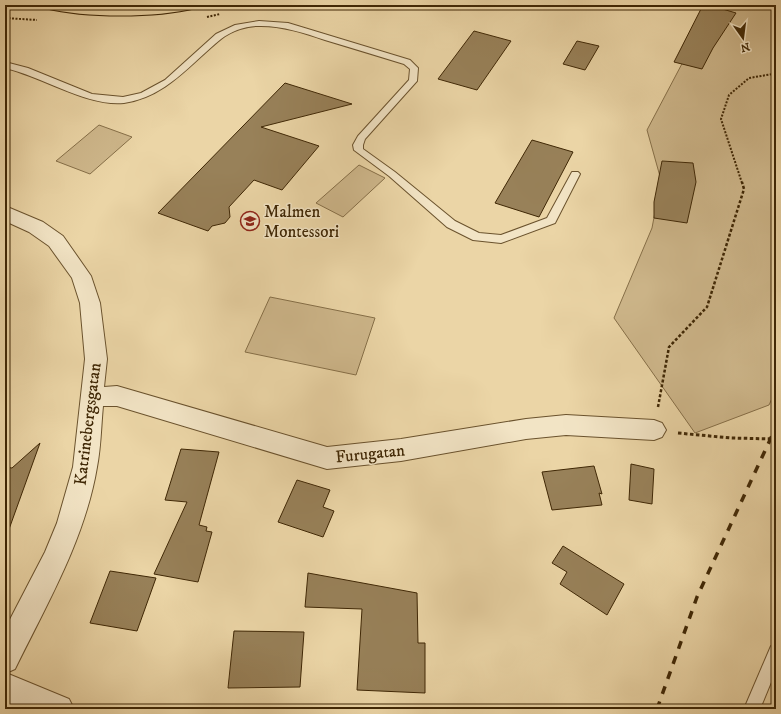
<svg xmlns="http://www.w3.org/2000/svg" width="781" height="714" viewBox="0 0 781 714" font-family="'IM FELL DW Pica',serif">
	<rect width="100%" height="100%" fill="#ebd5a6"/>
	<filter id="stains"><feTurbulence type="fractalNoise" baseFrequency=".005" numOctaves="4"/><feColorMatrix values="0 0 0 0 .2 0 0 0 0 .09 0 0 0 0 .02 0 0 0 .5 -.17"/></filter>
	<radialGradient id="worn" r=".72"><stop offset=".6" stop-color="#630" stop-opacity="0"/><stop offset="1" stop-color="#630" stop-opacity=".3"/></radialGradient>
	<g fill="#ceb78b" stroke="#866f48">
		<polygon points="713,5 776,5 776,390 769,405 695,433 614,318 652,228 661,180 647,130"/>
		<polygon points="99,125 132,137 90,174 56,161"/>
		<polygon points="359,165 385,178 343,217 316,203"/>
		<polygon points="270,297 375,318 356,375 245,352"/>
	</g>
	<g fill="#988159" stroke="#3f2705">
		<polygon points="703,5 709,5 736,13 713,48 702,69 674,62"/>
		<polygon points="474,31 511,41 477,90 438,79"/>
		<polygon points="577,41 599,46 585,70 563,64"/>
		<polygon points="285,83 352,104 261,127 319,146 282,190 254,180 229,207 230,217 225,223 212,226 208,231 158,213"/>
		<polygon points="532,140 573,152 539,217 495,203"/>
		<polygon points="662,161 693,163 696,182 687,223 654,218 654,202"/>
		<polygon points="40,443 8,532 5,532 5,467 12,468"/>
		<polygon points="181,449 219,452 199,525 207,527 206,531 212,532 198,582 154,574 187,502 165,500"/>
		<polygon points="631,464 654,469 652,504 629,500"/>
		<polygon points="594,466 602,494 599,493 602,505 552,510 542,472"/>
		<polygon points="297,480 330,490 323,507 334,511 323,537 278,522"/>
		<polygon points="563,546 624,584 607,615 560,584 567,572 552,563"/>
		<polygon points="110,571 156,578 137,631 90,623"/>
		<polygon points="308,573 417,593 418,643 425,643 425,693 357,690 362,609 305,607"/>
		<polygon points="234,631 304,632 300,687 228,688"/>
	</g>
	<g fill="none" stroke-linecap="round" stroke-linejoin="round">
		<defs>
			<g id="lane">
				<path d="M259 21 288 23 410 60 418 68 417 81 365 139 363 145V149L395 172 455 221 479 233 501 235 547 218 572 172H578L580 174 555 223 501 243 473 240 447 227 389 176 354 150 353 145 358 136 409 80 410 69 404 64C378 56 352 48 325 40 304 33 283 26 261 26 248 25 231 31 221 39 190 64 166 97 124 103 88 107 41 76 5 68V62L28 68 92 94 123 97 141 93 165 80 216 34 235 25Z"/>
				<polygon points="776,643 776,670 760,709 744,709 771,646"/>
			</g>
			<path id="street" d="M5 206 43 222 63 236 91 276 100 303 107 359 104 387 117 386 327 447 401 439 526 419 566 415 654 420 662 423 666 430 662 437 654 440 566 435 526 439 401 461 327 469 117 406H103C101 426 101 447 97 467 85 539 47 604 15 669L6 673 69 699 74 709H23L5 702V629L45 552 57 523 73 467 85 359 80 303 72 278 49 246 29 232 5 221Z"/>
			<path id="highway" d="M43 5H198L196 8C156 18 85 18 45 8Z"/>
		</defs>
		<use href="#lane" stroke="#6a522d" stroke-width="2"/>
		<use href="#street" stroke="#6a522d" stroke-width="2"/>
		<use href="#highway" stroke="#3f2705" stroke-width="2"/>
		<g stroke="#3f2705" stroke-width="2" stroke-dasharray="2 1.5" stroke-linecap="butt">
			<polyline points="207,17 220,14"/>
			<polyline points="5,18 37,20"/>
			<polyline points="742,183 721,119 729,95 749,78 773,74 776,71"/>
		</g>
		<polyline stroke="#3f2705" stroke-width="2.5" stroke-dasharray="3 2" stroke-linecap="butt" points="658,407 669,347 707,307 744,189 742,182"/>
		<polyline stroke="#3f2705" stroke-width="3" stroke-dasharray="3.5 2.5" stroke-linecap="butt" points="678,433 731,438 776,439"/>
		<use href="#lane" fill="#f2e4c5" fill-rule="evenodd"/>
		<use href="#street" fill="#f2e4c5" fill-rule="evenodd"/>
		<use href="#highway" fill="#ebd5a6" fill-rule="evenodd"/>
		<polyline stroke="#3f2705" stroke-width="3.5" stroke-dasharray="8 8" stroke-linecap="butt" points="657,709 697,597 776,427"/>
	</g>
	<defs>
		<symbol id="school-ring" viewBox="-11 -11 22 22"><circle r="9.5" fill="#f2e4c5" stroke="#8f2418" stroke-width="1.5"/><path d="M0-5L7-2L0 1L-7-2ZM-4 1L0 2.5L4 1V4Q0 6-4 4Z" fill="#8f2418"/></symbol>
	</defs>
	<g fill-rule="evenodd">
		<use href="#school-ring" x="239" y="210" width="22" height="22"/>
	</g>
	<g text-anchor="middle" stroke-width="3" stroke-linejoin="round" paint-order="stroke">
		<g font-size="17" fill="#3f2705" stroke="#f2e4c5" text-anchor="start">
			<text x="264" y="217">Malmen<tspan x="264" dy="20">Montessori</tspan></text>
		</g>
		<g font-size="17" fill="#3f2705" stroke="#f2e4c5">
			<text transform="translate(87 424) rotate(-83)" y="6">Katrinebergsgatan</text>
			<text transform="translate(370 453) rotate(-6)" y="6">Furugatan</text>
		</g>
	</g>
	<rect width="781" height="714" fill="none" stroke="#ebd5a6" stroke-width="20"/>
	<rect x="6" y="6" width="769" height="702" fill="none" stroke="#3f2705" stroke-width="2"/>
	<rect x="10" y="10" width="761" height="694" fill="none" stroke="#3f2705"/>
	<g transform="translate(743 38) rotate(166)" stroke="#f2e4c5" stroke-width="3" paint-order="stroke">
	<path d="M0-3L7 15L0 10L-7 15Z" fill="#3f2705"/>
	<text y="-6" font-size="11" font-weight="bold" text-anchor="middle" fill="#3f2705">N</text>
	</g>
	<rect width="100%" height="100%" filter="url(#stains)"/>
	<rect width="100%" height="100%" fill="url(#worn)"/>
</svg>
